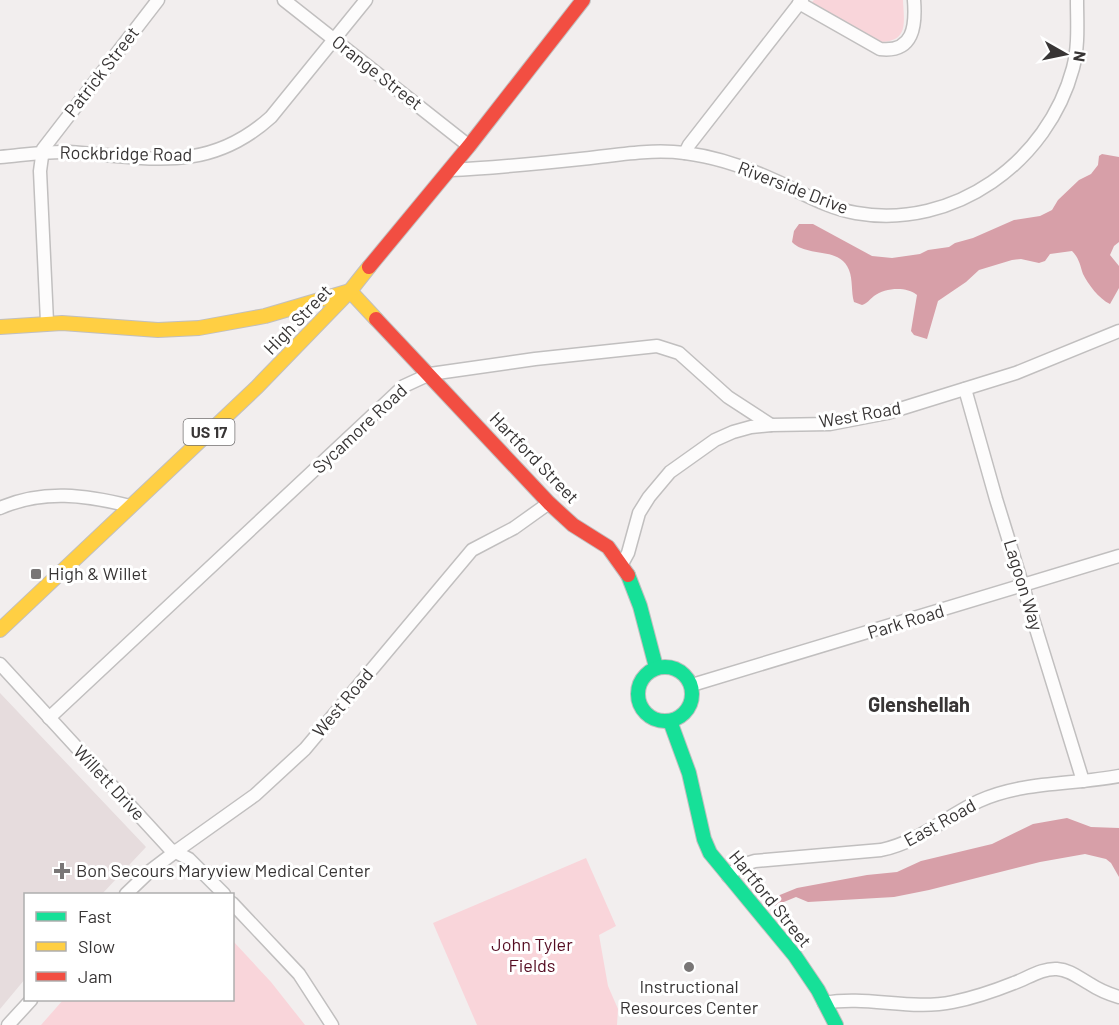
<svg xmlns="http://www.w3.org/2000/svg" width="1119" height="1025" viewBox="0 0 1119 1025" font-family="Barlow,sans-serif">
	<rect width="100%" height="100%" fill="#f2eeee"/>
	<polygon fill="#e6dcdd" points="0,693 146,847 102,894 26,894 25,979 0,1009"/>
	<g fill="#f9d5da">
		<path d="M814 0H903C904 23 909 42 879 42L811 3Z"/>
		<polygon points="586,858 616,926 599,935 608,986 618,1009 617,1025 477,1025 433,923"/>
		<polygon points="233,941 271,982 305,1025 41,1025 63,1000 232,1000"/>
	</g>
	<g fill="#d79fa8">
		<path d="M1102 154 1119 157V242L1114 246 1110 255 1119 266V288L1110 304C1099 299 1088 284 1083 274 1080 265 1079 258 1072 251L1050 254 1045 261 1039 263 1021 259 1012 260 979 270 966 282 938 301 927 339 914 335 911 331 917 295C906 286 885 288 874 296 869 300 868 303 862 305L854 302C851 292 853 280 849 270 840 246 807 258 792 242L794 231 799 224H813L872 256 892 258 920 254 928 250 949 247 955 243 973 238 1014 220 1040 216 1052 210 1058 200 1079 180 1091 174 1098 165 1099 156Z"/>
		<polygon points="1067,818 1091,827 1119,828 1119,877 1111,863 1106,859 1085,854 1040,862 929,890 894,897 808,902 796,897 774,906 770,899 797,888 867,875 897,872 921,861 992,844 1033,824"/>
	</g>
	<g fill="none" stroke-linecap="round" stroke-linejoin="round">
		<defs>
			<g id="street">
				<polyline points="284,0 469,146"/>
				<path d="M799 3 880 49C914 53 916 25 914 0"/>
				<polyline points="685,153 689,145 802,0"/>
				<path d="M0 157C23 155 47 151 69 152 147 157 207 175 271 117L366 0"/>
				<path d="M450 170C497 168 543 163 590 158 622 154 654 149 685 153 717 157 748 168 776 181 803 193 827 208 856 213 954 230 1048 162 1073 68 1079 45 1077 23 1077 0"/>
				<polyline points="47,322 40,171 43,149 158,0"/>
				<polyline points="965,389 996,499 1083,781"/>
				<path d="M0 508C43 489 86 495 130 506"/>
				<polyline points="622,564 628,553 639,513 649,497 670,472 715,440 733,432 751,427 771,425 830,424 887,413 1016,373 1119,331"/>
				<polyline points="0,664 170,849 189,859 224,894"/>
				<polyline points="692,685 1119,556"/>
				<polyline points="49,718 404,386 430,374 535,359 657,346 679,353 728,397 771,425"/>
				<path d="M728 876 742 865 755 861 881 850C919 842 945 817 979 801 1023 781 1073 785 1119 776"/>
				<polyline points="126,894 150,871 175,852 255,795 305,749 472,550 514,528 549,503"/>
				<polyline points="232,903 299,974 332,1025"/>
				<path d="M824 1003C867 995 910 1011 953 1002 973 998 994 991 1014 983 1028 978 1042 968 1057 969 1070 970 1079 978 1090 984 1099 990 1109 994 1119 997"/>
				<polyline points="8,1025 31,1000"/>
			</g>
			<g id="fast">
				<polyline points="628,575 640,606 656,667"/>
				<circle cx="665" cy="694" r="27"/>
				<polyline points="670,721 689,773 704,839 710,853 795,956 818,990 836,1025"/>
			</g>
			<g id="slow">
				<polyline points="0,327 62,323 158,330 199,328 265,316 350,291 376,319"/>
				<polyline points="0,630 257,387 350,291 369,267"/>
			</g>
			<g id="jam">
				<polyline points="369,267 469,146 583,0"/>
				<polyline points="376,319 549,503 573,525 608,547 628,575"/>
			</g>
		</defs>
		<use href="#street" stroke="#c1bfbf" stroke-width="15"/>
		<use href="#fast" stroke="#c1bfbf" stroke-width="16"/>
		<use href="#slow" stroke="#c1bfbf" stroke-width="16"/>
		<use href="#jam" stroke="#c1bfbf" stroke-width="16"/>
		<use href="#street" stroke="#fdfcfc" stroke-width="12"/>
		<use href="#fast" stroke="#16e098" stroke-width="14"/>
		<use href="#slow" stroke="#ffcf43" stroke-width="14"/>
		<use href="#jam" stroke="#f24e42" stroke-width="14"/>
	</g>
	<g fill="#797676" stroke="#fff" stroke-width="2">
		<rect x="30" y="568" width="12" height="12" rx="3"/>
		<path d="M59 862h6v6h6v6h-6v6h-6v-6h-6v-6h6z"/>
		<circle cx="689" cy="967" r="6"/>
	</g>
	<g text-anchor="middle" stroke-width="6" stroke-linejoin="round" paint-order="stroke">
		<rect fill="#fff" stroke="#747272" stroke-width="1.5" x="183.5" y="419" width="51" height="26" rx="4.5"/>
		<g font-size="16" font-weight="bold" fill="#383535">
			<text x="209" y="438">US 17</text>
		</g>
		<g font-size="18" fill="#383535" stroke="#fff">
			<text transform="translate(102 72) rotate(-52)" y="6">Patrick Street</text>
			<text transform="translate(377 73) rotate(38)" y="6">Orange Street</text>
			<text transform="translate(126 154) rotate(1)" y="6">Rockbridge Road</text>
			<text transform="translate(793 188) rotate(21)" y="6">Riverside Drive</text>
			<text transform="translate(298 320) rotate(-46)" y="6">High Street</text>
			<text transform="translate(860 415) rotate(-10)" y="6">West Road</text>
			<text transform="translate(360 429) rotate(-43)" y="6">Sycamore Road</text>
			<text transform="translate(534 458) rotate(46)" y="6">Hartford Street</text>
			<text transform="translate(1023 585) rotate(73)" y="6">Lagoon Way</text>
			<text transform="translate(906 622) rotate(-17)" y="6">Park Road</text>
			<text transform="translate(343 703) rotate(-50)" y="6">West Road</text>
			<text transform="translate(109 783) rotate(47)" y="6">Willett Drive</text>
			<text transform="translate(940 823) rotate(-29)" y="6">East Road</text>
			<text transform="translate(770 899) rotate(51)" y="6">Hartford Street</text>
		</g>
		<g font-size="18" fill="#383535" stroke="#fff" text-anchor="start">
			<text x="48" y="580">High &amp; Willet</text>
			<text x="76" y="877">Bon Secours Maryview Medical Center</text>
			<text x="689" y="993" text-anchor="middle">Instructional<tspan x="689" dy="21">Resources Center</tspan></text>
		</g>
		<g font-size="18" fill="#550d22" stroke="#fff">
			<text x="532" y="951">John Tyler<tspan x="532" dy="21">Fields</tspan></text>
		</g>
		<g font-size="20" font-weight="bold" fill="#383535" stroke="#fff">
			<text x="919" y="712">Glenshellah</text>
		</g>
	</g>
	<rect x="24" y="893" width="210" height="108" fill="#ffffff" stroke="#afaeae" stroke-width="1.5"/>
	<rect x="36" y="912" width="30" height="9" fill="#16e098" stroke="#afaeae" stroke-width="1.5"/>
	<text x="78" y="923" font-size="18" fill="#383535">Fast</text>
	<rect x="36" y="942" width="30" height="9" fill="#ffcf43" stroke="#afaeae" stroke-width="1.5"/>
	<text x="78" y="953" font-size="18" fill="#383535">Slow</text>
	<rect x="36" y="972" width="30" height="9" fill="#f24e42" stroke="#afaeae" stroke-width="1.5"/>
	<text x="78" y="983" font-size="18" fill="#383535">Jam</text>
	<g transform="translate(1065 54) rotate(99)" stroke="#ffffff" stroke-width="4.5" paint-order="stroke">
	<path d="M0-4.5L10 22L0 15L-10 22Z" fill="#383535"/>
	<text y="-9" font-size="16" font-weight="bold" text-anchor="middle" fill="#383535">N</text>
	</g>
</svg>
